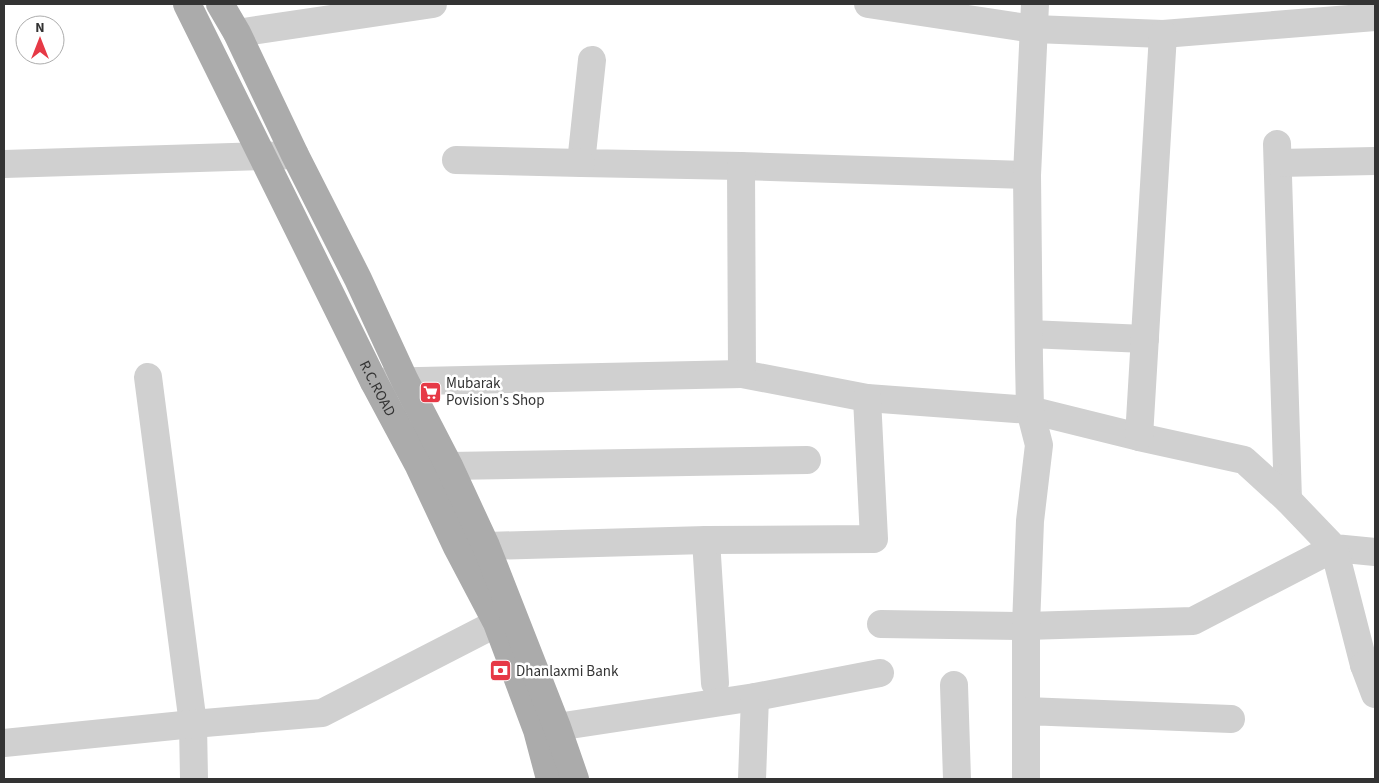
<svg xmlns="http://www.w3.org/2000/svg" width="1379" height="783" viewBox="0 0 1379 783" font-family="'Source Sans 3',sans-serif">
	<rect width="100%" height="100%" fill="#fff"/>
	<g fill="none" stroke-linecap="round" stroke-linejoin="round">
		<g stroke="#d0d0d0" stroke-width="28">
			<polyline points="868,4 1034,29 1163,34 1375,17"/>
			<polyline points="237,33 433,4"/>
			<polyline points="592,60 581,163 741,166 1027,175"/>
			<polyline points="1277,144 1288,500"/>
			<polyline points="456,160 581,163"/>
			<polyline points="1278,163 1375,161"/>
			<polyline points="4,164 295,155"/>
			<polyline points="741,166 742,374 867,398 1030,410 1139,437 1244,460 1288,500 1334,548 1375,552"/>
			<polyline points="1029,334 1145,339"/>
			<polyline points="148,377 193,724 194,779"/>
			<polyline points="374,382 742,374"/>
			<polyline points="1139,437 1163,34"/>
			<polyline points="449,466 807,460"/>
			<polyline points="706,540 715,683"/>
			<polyline points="486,546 706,540 874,539 867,398"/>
			<polyline points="881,624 1026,626 1193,621 1334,548 1364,665"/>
			<polyline points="1375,666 1364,665 1375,694"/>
			<polyline points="954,685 957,779"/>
			<polyline points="1026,711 1026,626 1030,521 1039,445 1030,410 1029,360 1027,175 1035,4"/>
			<polyline points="557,727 755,697 880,673"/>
			<polyline points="4,743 193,724 322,713 497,623"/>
			<polyline points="752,779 755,697"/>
			<polyline points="1026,779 1026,711 1231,719"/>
		</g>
		<g stroke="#ababab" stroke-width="28">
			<path id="s1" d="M187 4 374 382 419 466 457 547 497 623 537 730 550 779"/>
			<polyline points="220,4 237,33 295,155 358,279 405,381 449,466 486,546 557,727 575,779"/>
		</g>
	</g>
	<defs>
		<symbol id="supermarket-square" viewBox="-11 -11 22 22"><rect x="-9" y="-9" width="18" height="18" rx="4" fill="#e63946" stroke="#fff"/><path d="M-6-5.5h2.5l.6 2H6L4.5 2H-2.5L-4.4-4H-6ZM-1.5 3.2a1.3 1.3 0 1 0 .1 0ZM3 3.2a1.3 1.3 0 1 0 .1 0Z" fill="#fff"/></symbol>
		<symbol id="bank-square" viewBox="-11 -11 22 22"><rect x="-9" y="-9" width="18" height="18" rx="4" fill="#e63946" stroke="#fff"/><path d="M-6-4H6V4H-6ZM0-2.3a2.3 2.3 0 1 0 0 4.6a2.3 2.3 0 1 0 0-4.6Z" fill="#fff"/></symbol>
	</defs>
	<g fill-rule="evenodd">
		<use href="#supermarket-square" x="418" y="380" width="25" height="25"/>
		<use href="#bank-square" x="488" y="658" width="25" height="25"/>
	</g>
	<g text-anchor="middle" stroke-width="5" stroke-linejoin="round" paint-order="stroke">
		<g font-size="15" fill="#333" stroke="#fff" text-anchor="start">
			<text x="446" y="388">Mubarak<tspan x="446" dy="17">Povision's Shop</tspan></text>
			<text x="516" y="676">Dhanlaxmi Bank</text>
		</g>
		<g font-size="15" fill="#333" stroke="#fff">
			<text dy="5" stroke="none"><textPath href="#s1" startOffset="429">R.C.ROAD</textPath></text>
		</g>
	</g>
	<rect width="1379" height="783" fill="none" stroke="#333333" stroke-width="10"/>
	<g transform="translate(40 40)"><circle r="24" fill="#ffffff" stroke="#adadad"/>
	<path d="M0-4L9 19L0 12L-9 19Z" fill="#e63946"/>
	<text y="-8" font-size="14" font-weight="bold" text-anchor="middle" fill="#333333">N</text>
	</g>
</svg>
